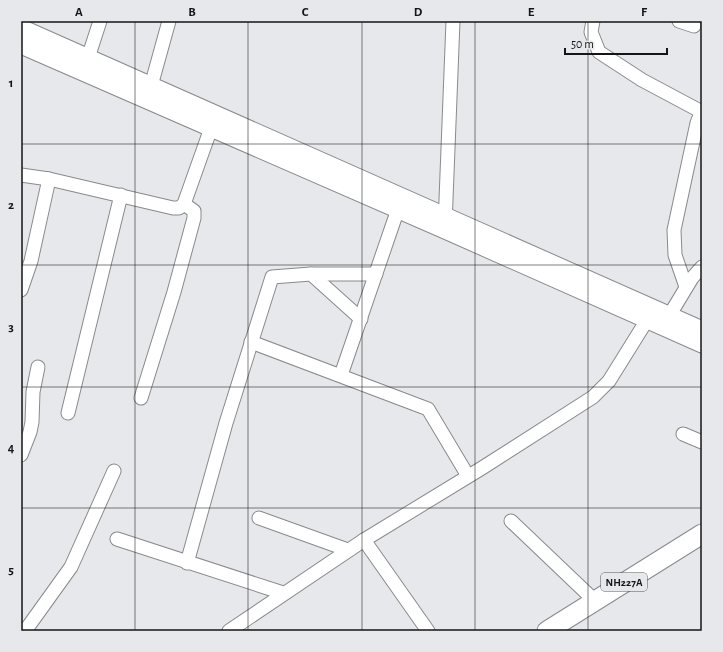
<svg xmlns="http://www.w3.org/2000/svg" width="723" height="652" viewBox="0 0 723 652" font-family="'Alegreya Sans',sans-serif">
	<rect width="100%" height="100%" fill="#e7e8eb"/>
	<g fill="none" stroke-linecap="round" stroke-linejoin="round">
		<defs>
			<g id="minor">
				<polyline points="593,21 591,32 599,52 642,80 702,112"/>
				<polyline points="679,21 694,26"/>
				<polyline points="88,58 100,21"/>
				<polyline points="151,86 169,21"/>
				<polyline points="21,175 49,179 173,208 179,208 184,204 211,128"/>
				<polyline points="445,225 453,21"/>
				<polyline points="311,274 376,274"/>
				<polyline points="686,287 675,255 674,230 697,123 699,118 702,116"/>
				<polyline points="21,290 31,261 49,179"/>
				<polyline points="669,316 692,278 702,267"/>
				<polyline points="251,342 428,409 468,476"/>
				<polyline points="341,375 398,209"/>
				<polyline points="141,398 174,292 194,218 194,211 184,204"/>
				<polyline points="68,413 121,195"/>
				<polyline points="683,434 702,442"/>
				<polyline points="21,455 30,432 32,422 33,392 38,367"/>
				<polyline points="259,518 348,550"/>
				<polyline points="511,521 595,601"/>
				<polyline points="117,539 283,593"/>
				<polyline points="364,540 428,631"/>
				<polyline points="187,563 226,423 272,277 311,274 361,319"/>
				<polyline points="25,631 71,567 114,471"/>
				<polyline points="229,631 364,540 482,468 593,397 609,381 647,320"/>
			</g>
			<g id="major">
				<polyline points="21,28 702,330"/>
				<polyline points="21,45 445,230 702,344"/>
			</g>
			<polyline id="highway" points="547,631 702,534"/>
		</defs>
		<use href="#minor" stroke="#898a8c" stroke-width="15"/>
		<use href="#major" stroke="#898a8c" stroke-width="19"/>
		<use href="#highway" stroke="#898a8c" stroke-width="21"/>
		<use href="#minor" stroke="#fff" stroke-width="13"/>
		<use href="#major" stroke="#fff" stroke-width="17"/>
		<use href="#highway" stroke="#fff" stroke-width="19"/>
	</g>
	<path fill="none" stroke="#151516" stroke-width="1" stroke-opacity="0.55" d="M135 21V631M248 21V631M362 21V631M475 21V631M588 21V631M21 144H702M21 265H702M21 387H702M21 508H702"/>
	<g text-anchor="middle" stroke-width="4" stroke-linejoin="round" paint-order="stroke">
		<rect fill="#e7e8eb" stroke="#545456" stroke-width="1" x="601" y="573" width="46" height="18" rx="3"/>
		<g font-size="11" font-weight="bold" fill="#151516">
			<text x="624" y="586">NH227A</text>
		</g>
	</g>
	<rect width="723" height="652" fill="none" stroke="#e7e8eb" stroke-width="44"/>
	<path d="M565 48v6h102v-6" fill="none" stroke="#151516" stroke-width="2"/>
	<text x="571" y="48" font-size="12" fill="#151516" stroke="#e7e8eb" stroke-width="3" paint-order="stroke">50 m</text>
	<rect x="22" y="22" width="679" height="608" fill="none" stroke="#151516" stroke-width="1.5"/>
	<g font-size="13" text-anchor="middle" font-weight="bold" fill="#151516">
		<text x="79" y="16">A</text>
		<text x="192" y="16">B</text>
		<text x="305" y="16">C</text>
		<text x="418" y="16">D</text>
		<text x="531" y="16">E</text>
		<text x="644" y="16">F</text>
		<text x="11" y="87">1</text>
		<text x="11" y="209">2</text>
		<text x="11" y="331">3</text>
		<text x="11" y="452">4</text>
		<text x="11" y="574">5</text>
	</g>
</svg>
